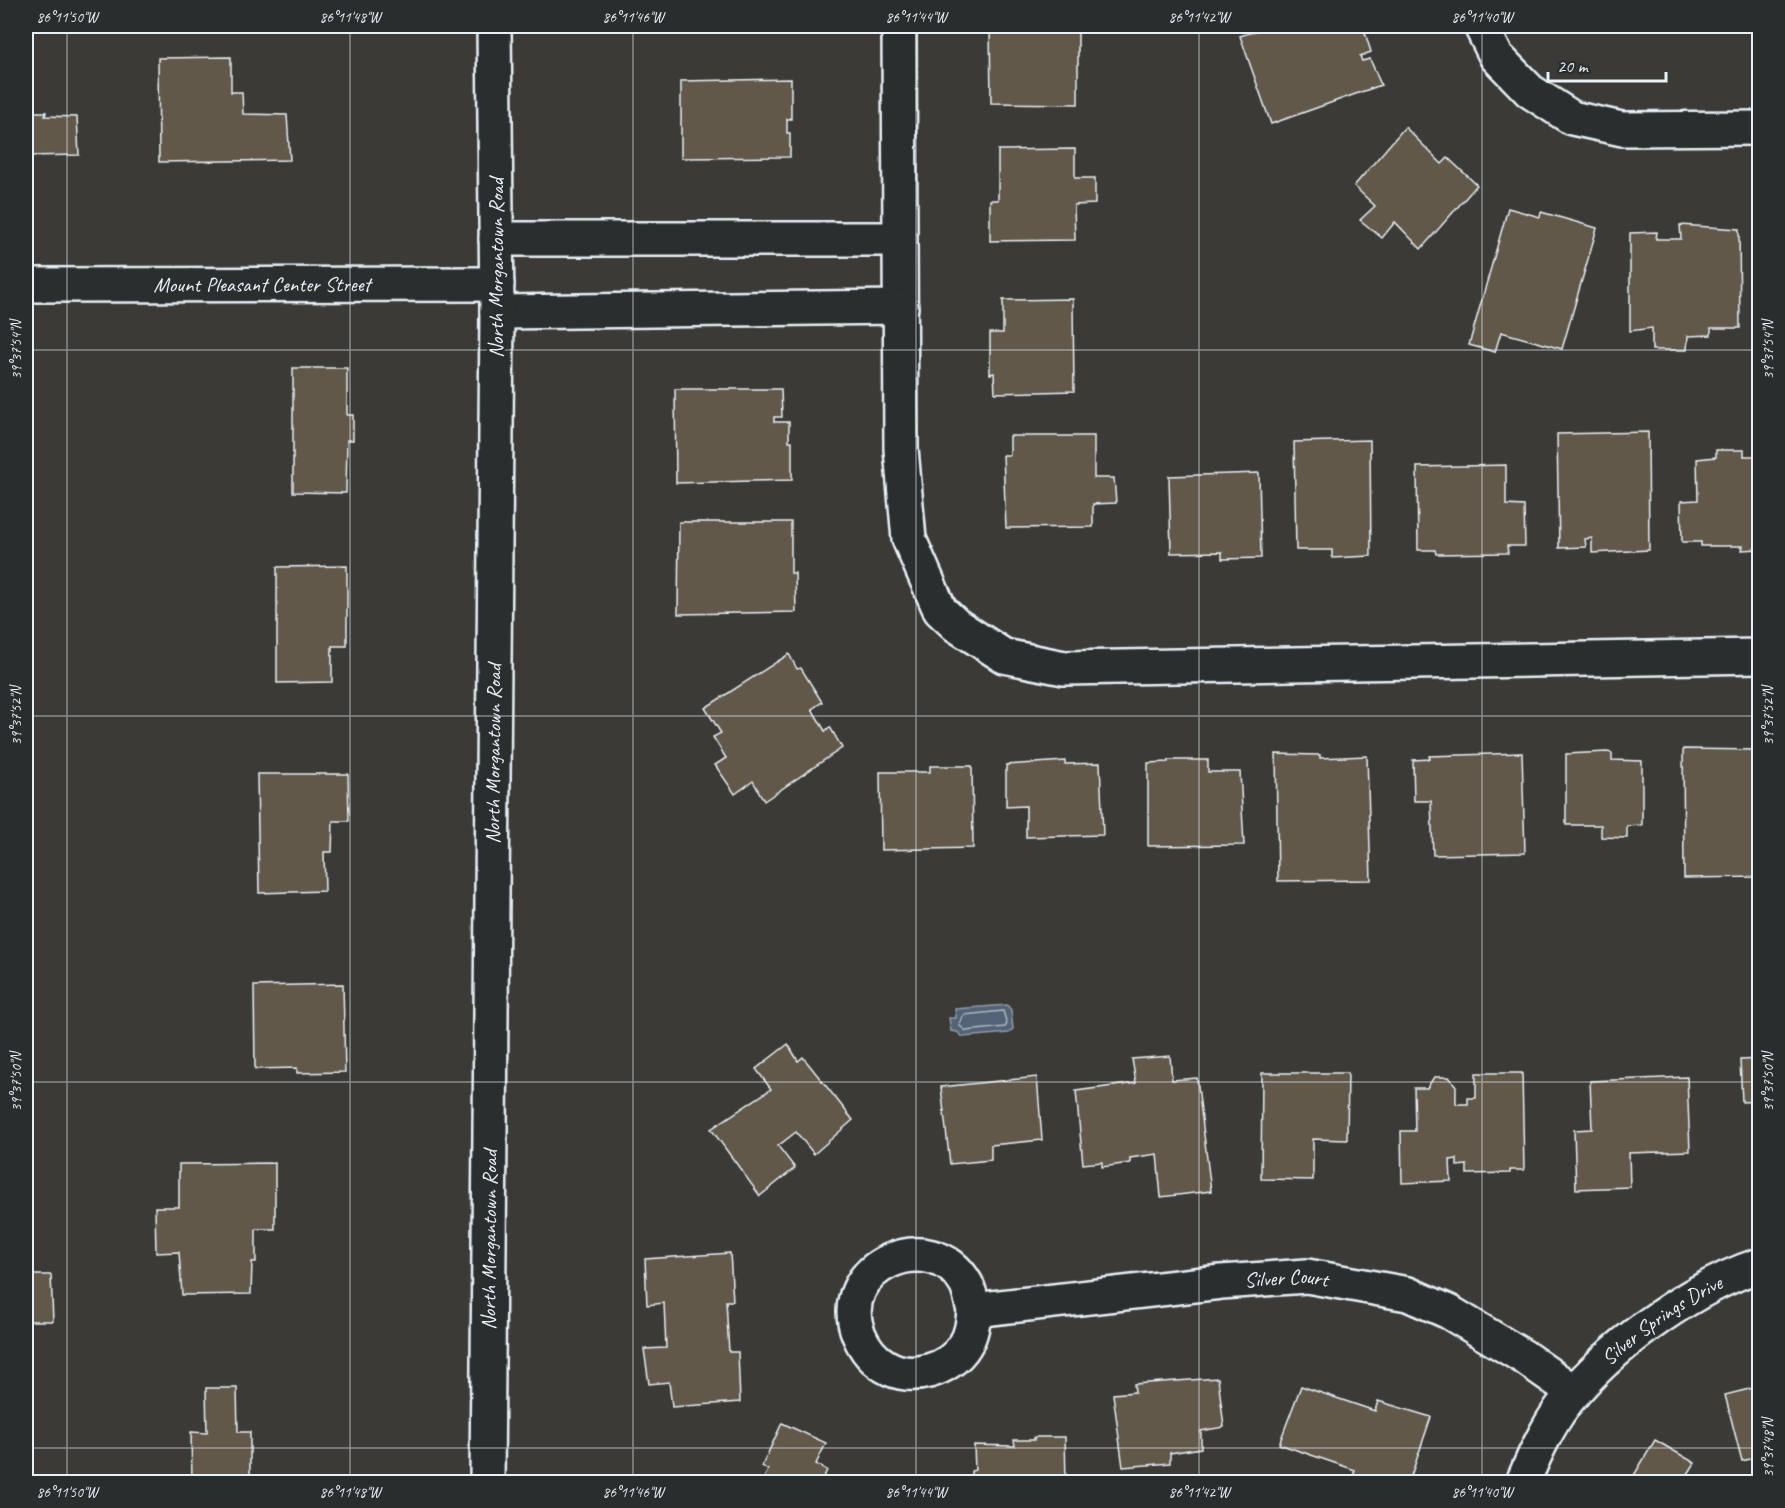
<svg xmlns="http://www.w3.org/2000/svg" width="1785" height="1508" viewBox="0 0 1785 1508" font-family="Caveat,sans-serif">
	<rect width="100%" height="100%" fill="#3b3a36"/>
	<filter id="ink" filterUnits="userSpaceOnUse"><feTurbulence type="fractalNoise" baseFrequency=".0167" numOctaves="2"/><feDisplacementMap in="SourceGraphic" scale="12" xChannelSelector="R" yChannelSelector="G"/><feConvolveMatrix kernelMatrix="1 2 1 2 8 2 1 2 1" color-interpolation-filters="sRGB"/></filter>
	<g filter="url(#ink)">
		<polygon fill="#536475" stroke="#8f9ca9" stroke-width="1.5" points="1007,1005 1011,1010 1013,1029 1009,1033 963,1037 957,1032 951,1031 949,1018 956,1018 955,1009"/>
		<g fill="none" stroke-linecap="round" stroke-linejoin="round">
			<polygon stroke="#acb9c4" stroke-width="1.5" points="1003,1011 1007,1024 1005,1027 966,1031 959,1025 964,1015"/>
		</g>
		<g fill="#62594a" stroke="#e8f1f8" stroke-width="1.5">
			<polygon points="684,26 791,26 791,28 684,29"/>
			<polygon points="990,26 1078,26 1078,104 991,103"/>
			<polygon points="1271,26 1363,26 1371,52 1360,56 1362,61 1370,59 1381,85 1271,124 1240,36"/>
			<polygon points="231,57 231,92 242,92 243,114 287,115 290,160 159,162 158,58"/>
			<polygon points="791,79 791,119 787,119 787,133 790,133 790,157 681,158 681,81"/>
			<polygon points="26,112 46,112 45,116 77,117 79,155 26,156"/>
			<polygon points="1405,127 1442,164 1448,158 1477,185 1421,249 1395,222 1382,238 1360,220 1375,206 1354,186"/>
			<polygon points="1075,149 1075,178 1095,178 1095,204 1074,205 1075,240 990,241 990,200 998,200 998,150"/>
			<polygon points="1508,208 1540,217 1541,212 1597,228 1562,349 1501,332 1495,352 1469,345"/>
			<polygon points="1680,225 1739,229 1740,328 1711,328 1711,335 1688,336 1687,350 1652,350 1652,328 1630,331 1630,233 1657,232 1656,239 1681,239"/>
			<polygon points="1073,299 1074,391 995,393 994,373 990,374 990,333 1003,333 1003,300"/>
			<polygon points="293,368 347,368 347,415 353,415 353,440 347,440 346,493 293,492"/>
			<polygon points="675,389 781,389 782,417 774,417 774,422 789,422 789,441 792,441 792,480 676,483"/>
			<polygon points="1648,432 1649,550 1592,553 1592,538 1585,539 1586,547 1559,548 1557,434"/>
			<polygon points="1010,436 1094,436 1094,478 1114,478 1116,503 1093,504 1093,527 1006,528 1003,455 1010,455"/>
			<polygon points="1370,440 1371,556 1332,558 1332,550 1296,550 1294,442"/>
			<polygon points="1716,450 1744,450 1744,456 1760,456 1760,549 1742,550 1743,546 1701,546 1701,542 1682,542 1681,501 1698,500 1697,459 1716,457"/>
			<polygon points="1506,465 1506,505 1524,506 1525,546 1507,546 1508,553 1436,554 1435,550 1418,550 1417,467"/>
			<polygon points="1259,473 1261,558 1222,559 1222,552 1171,553 1169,476"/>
			<polygon points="679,522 791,522 791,573 795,573 796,612 678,614"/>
			<polygon points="347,566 347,646 332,646 332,682 277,683 277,567"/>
			<polygon points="789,654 797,669 801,668 822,702 812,709 825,731 830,727 842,748 764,801 753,781 735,794 715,765 726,758 713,737 721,733 705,708"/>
			<polygon points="1683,749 1760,750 1760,877 1684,878"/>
			<polygon points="1607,752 1612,753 1612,760 1642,761 1642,825 1627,826 1627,838 1601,837 1601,825 1566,825 1566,754"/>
			<polygon points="1522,753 1525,853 1433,855 1431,801 1414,801 1413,760 1430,759 1429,756"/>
			<polygon points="1276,754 1320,755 1320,758 1367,756 1371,880 1278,881"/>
			<polygon points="1168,760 1208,760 1208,772 1240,772 1244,845 1148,846 1148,763 1168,762"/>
			<polygon points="1065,761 1065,764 1100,763 1103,835 1026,837 1026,806 1006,807 1006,765"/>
			<polygon points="930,766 972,766 973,848 881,850 880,772 930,772"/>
			<polygon points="26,770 29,770 30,886 26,886"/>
			<polygon points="257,774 348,774 349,821 333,821 332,852 324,852 325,891 259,893"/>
			<polygon points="343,984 345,1072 297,1073 297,1068 255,1069 254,986"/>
			<polygon points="788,1044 798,1061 803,1057 853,1120 814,1154 796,1132 778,1146 795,1168 760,1196 711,1129 771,1089 756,1069"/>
			<polygon points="1170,1056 1172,1080 1197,1078 1211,1191 1161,1197 1157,1154 1130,1158 1130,1163 1102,1167 1102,1162 1083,1164 1076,1091 1136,1083 1132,1059"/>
			<polygon points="1760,1059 1760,1101 1742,1102 1740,1060"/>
			<polygon points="1262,1073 1348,1073 1347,1140 1313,1139 1313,1180 1261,1179"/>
			<polygon points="1476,1073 1522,1073 1524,1170 1510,1170 1510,1173 1467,1174 1467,1165 1457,1166 1457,1159 1450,1160 1451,1181 1402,1183 1401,1131 1415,1131 1414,1088 1427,1088 1434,1077 1449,1077 1456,1086 1456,1104 1468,1104 1468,1098 1476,1098"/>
			<polygon points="1037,1077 1042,1140 991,1145 991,1160 950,1164 941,1087"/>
			<polygon points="1687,1077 1690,1151 1629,1153 1630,1187 1576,1189 1574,1130 1592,1129 1590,1081"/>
			<polygon points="275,1163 275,1229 256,1229 256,1262 252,1262 251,1294 182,1295 179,1252 156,1253 155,1207 179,1207 179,1164"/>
			<polygon points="730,1253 733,1301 726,1301 729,1352 738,1352 740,1402 672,1407 669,1382 649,1384 644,1349 666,1348 664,1303 647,1305 645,1259"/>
			<polygon points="26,1275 51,1275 53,1321 26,1321"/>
			<polygon points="1218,1378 1224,1427 1201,1431 1201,1448 1170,1453 1170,1463 1123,1467 1113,1394 1135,1392 1134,1384"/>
			<polygon points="1301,1386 1375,1411 1378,1401 1431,1417 1409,1482 1351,1482 1355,1470 1279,1444"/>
			<polygon points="1757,1387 1760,1456 1742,1461 1725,1395"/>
			<polygon points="206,1388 237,1388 238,1432 250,1432 250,1482 192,1482 191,1432 207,1433"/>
			<polygon points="782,1423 826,1443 816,1464 827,1470 824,1477 834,1482 762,1482 768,1470 762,1466"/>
			<polygon points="1034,1437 1065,1437 1066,1482 947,1482 947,1479 971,1478 971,1471 975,1470 974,1445 1015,1446 1014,1440 1034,1440"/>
			<polygon points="1655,1440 1695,1463 1683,1482 1630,1482"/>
		</g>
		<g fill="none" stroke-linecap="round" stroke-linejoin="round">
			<defs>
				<g id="street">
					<polyline points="899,26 901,449 909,539 940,610 956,625 1004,656 1064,668 1760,656"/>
					<polyline points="1481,26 1496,56 1530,91 1572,118 1622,129 1760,128"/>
					<polyline points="496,239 900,239"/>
					<path id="s1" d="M26 285 497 284"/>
					<polyline points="497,312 901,307"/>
					<path id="s2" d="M974 1310C973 1322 972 1334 965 1345 950 1370 911 1382 885 1366 873 1359 864 1347 859 1335 831 1267 932 1223 966 1284 970 1291 971 1301 974 1310L1221 1282 1307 1276 1408 1294 1449 1312 1524 1357 1574 1392"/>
					<path id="s3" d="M1523 1482C1536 1451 1552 1416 1575 1391 1620 1340 1695 1286 1760 1265"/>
				</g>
				<g id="secondary">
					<path id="s4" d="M487 1482 497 312 494 26"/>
				</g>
			</defs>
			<use href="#street" stroke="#e8f1f8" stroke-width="38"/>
			<use href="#secondary" stroke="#e8f1f8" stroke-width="38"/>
			<use href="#street" stroke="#2a2d2e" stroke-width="33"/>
			<use href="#secondary" stroke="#2a2d2e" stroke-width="33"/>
		</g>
	</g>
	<path fill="none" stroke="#e8f1f8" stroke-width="1.5" stroke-opacity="0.45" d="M67 26V1482M350 26V1482M633 26V1482M916 26V1482M1199 26V1482M1482 26V1482M26 350H1760M26 716H1760M26 1082H1760M26 1448H1760"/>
	<g text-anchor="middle" stroke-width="4.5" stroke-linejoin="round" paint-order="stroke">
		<g font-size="21" fill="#e8f1f8" stroke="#2a2d2e">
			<text transform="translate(496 268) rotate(-90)" y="7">North Morgantown Road</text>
			<text dy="7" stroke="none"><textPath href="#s1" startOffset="236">Mount Pleasant Center Street</textPath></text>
			<text dy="7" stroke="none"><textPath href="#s4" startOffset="728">North Morgantown Road</textPath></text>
			<text dy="7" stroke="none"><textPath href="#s4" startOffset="242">North Morgantown Road</textPath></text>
			<text dy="7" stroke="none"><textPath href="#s2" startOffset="687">Silver Court</textPath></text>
			<text dy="7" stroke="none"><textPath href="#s3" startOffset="218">Silver Springs Drive</textPath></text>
		</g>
	</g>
	<rect width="1785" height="1508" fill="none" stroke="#2a2d2e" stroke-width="66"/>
	<path d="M1548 72v9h118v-9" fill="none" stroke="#e8f1f8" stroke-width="3"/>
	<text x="1557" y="72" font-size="18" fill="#e8f1f8" stroke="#2a2d2e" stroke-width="4.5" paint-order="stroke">20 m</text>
	<rect x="33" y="33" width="1719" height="1442" fill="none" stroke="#e8f1f8" stroke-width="2"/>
	<g font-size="15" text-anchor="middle" fill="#e8f1f8">
		<text x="67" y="22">86°11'50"W</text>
		<text x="350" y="22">86°11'48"W</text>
		<text x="633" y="22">86°11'46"W</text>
		<text x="916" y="22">86°11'44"W</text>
		<text x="1199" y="22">86°11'42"W</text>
		<text x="1482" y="22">86°11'40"W</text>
		<text transform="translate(16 350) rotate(-90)" y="5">39°37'54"N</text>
		<text transform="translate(1768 350) rotate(-90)" y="5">39°37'54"N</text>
		<text transform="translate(16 716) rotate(-90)" y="5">39°37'52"N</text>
		<text transform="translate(1768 716) rotate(-90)" y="5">39°37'52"N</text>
		<text transform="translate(16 1082) rotate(-90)" y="5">39°37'50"N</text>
		<text transform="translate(1768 1082) rotate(-90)" y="5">39°37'50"N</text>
		<text transform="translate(1768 1448) rotate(-90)" y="5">39°37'48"N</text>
		<text x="67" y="1497">86°11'50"W</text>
		<text x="350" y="1497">86°11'48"W</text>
		<text x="633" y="1497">86°11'46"W</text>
		<text x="916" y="1497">86°11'44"W</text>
		<text x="1199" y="1497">86°11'42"W</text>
		<text x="1482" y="1497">86°11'40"W</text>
	</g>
</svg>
